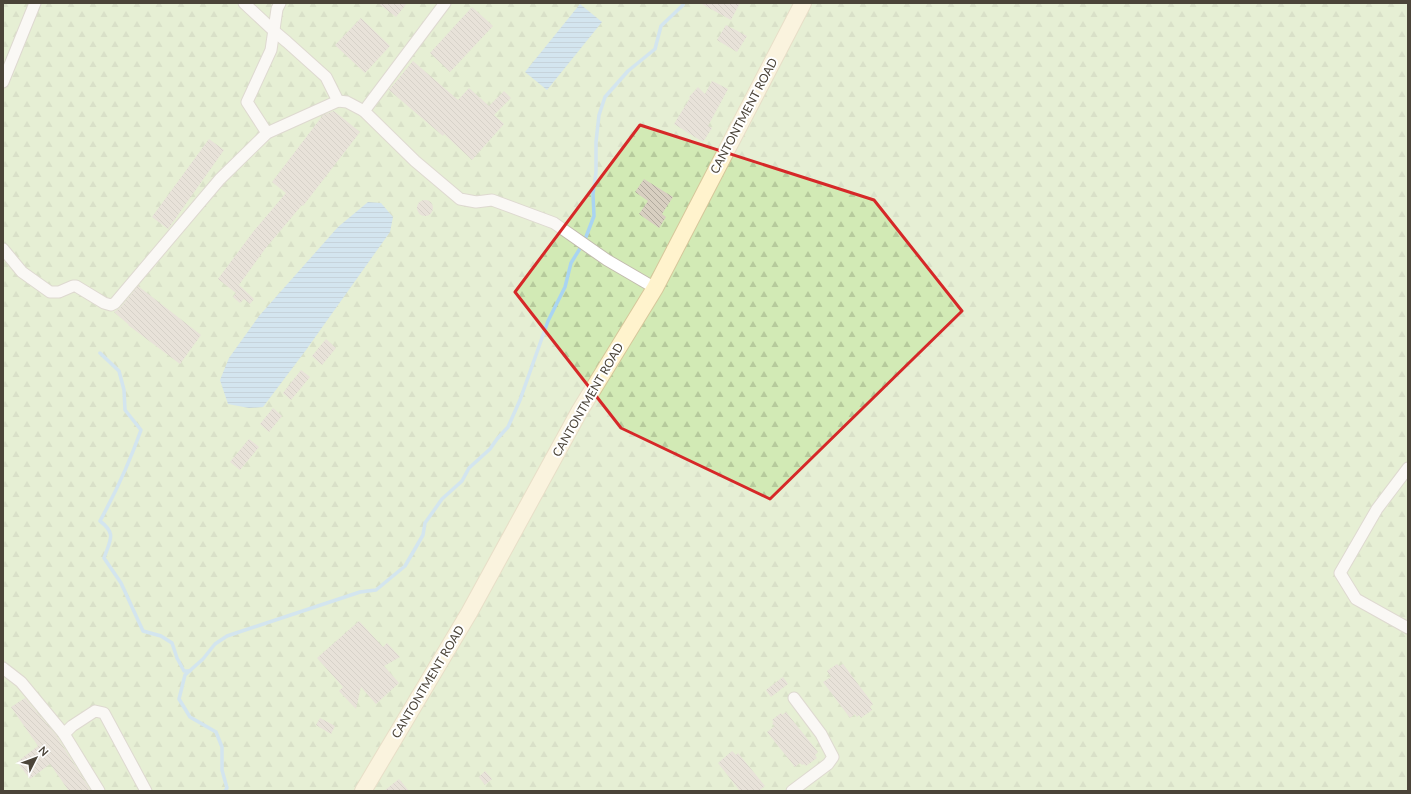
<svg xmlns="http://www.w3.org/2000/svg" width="1411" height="794" viewBox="0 0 1411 794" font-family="Lato,sans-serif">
	<defs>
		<pattern id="forest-firs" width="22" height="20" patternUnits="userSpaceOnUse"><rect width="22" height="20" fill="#d2eab5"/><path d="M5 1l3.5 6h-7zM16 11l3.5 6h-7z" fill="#b6ca9c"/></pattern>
		<pattern id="water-rules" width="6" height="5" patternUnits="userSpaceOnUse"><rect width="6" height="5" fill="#a9d4f2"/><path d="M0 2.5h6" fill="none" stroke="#8caec5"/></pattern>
		<pattern id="building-back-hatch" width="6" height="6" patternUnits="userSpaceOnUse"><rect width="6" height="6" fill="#d8cfc1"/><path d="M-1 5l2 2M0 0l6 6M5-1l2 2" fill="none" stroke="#b1aa9e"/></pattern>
	</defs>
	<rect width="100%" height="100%" fill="#f6f3ec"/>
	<rect fill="url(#forest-firs)" x="3" y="3" width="1405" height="788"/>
	<g fill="url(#water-rules)">
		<polygon points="580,4 602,22 547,90 525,72"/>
		<polygon points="368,202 381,203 393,217 390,232 306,350 263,407 249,408 228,404 220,380 229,358 259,316 338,227"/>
	</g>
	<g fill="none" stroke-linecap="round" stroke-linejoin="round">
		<g stroke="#a9d4f2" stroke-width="3.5">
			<path d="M100 353 119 371 124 390 125 410 141 430C129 464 117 490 100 521 117 534 110 540 104 558L121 583 143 631 161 636 172 643 177 658 184 671H190"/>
			<polyline points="225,791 227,788 222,770 222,747 216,732 190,717 179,699 185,675 203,659 215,644 227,636 360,592 376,590 405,566 423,535 425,523 442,499 462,481 469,468 490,449 497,439 508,427 520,400 548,321 565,287 571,263 584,242 594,216 593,194 596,172 596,142 599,115 605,97 628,71 655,49 661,26 683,5 683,3"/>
		</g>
	</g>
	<g fill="url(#building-back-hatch)">
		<polygon points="378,3 407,3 396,17"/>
		<polygon points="700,3 740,3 731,20"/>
		<polygon points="472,7 493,26 450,72 430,53"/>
		<polygon points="361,18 390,46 365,73 335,45"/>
		<polygon points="726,25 747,36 737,52 717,40"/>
		<polygon points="413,61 458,100 469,88 489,106 504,91 511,98 494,115 504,124 472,160 444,134 443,136 389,90"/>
		<polygon points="712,81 728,89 708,126 712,128 703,142 674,124 690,98 689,97 698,87 705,94"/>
		<polygon points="334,111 360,132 303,206 302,205 265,249 239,285 254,299 250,304 244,299 240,303 233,297 236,293 218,279 253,232 286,193 272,182 323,115"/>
		<polygon points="209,139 224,150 168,229 152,217"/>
		<polygon points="644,179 673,197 662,214 666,217 659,228 639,214 648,201 635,192"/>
		<circle cx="425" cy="208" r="8"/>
		<polygon points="138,286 201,335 180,364 128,325 129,325 114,312 120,308"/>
		<polygon points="326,339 336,348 322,365 312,356"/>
		<polygon points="301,370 310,377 291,400 283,393"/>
		<polygon points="273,408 282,416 269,432 260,424"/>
		<polygon points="249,439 259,447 240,470 230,462"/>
		<polygon points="359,621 383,647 387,643 400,657 384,666 399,683 376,704 361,687 356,709 339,691 343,687 317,658"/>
		<polygon points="837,664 839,666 843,664 873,704 870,707 872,710 861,718 859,715 857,717 855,714 850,718 823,682 831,677 827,671"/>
		<polygon points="783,677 788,684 771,697 766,690"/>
		<polygon points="25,698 56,735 91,791 69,791 50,764 30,779 17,762 38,746 11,707"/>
		<polygon points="786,712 818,752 815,755 817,758 806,766 804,764 802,765 800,763 795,767 767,732 775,726 772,723 774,722 772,720 781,713 782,715"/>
		<polygon points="320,718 335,726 331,734 316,725"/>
		<polygon points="732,751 736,755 738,753 765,786 759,791 740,791 718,763"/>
		<polygon points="485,771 492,779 485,785 479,777"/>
		<polygon points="399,779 409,791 384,791"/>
	</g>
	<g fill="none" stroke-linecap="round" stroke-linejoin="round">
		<defs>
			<g id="street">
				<polyline points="244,3 274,31 287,42 326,77 338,101"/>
				<polyline points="3,82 35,3"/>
				<polyline points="364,111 445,3"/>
				<polyline points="267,133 247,102 271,50 277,9 280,3"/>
				<polyline points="3,249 22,272 50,292 59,292 73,286 76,286 104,303 111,305 115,303 220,179 267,133 338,101 347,102 364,111 415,161 460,199 476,202 492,200 554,223 607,260 655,288"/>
				<polyline points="1408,468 1377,509 1340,573 1356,599 1408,628"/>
				<polyline points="3,668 21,682 64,734 72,726 95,711 104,713 146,791"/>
				<polyline points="64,734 99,791"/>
				<polyline points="792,791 828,764 833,757 821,734 794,698"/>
			</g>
			<polyline id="secondary" points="363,791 469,613 579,412 655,288 803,3"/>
		</defs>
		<use href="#street" stroke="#c2bbae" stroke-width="13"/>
		<use href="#secondary" stroke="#d6c79b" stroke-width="18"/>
		<use href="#street" stroke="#fff" stroke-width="11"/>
		<use href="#secondary" stroke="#fff3cd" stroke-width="16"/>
	</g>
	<path d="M0 0H1411V794H0ZM640 125 874 200 962 311 770 499 621 428 515 292Z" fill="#f6f3ec" fill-opacity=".55" fill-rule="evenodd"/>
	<path fill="none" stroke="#d62828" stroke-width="3" stroke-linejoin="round" d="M640 125 874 200 962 311 770 499 621 428 515 292Z"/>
	<g text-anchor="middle" stroke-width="4" stroke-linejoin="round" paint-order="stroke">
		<g font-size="12" fill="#4b4439" stroke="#fff">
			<text transform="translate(744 116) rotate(-62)" y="4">CANTONTMENT ROAD</text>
			<text transform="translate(588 400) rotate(-60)" y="4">CANTONTMENT ROAD</text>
			<text transform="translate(428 682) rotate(-59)" y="4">CANTONTMENT ROAD</text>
		</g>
	</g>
	<rect width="1411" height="794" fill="none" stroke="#4b4439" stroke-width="8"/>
	<g transform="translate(36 758) rotate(48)" stroke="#ffffff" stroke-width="3" paint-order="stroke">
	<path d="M0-3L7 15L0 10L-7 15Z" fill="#4b4439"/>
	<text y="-6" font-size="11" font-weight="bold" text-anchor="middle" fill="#4b4439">N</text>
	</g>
</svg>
